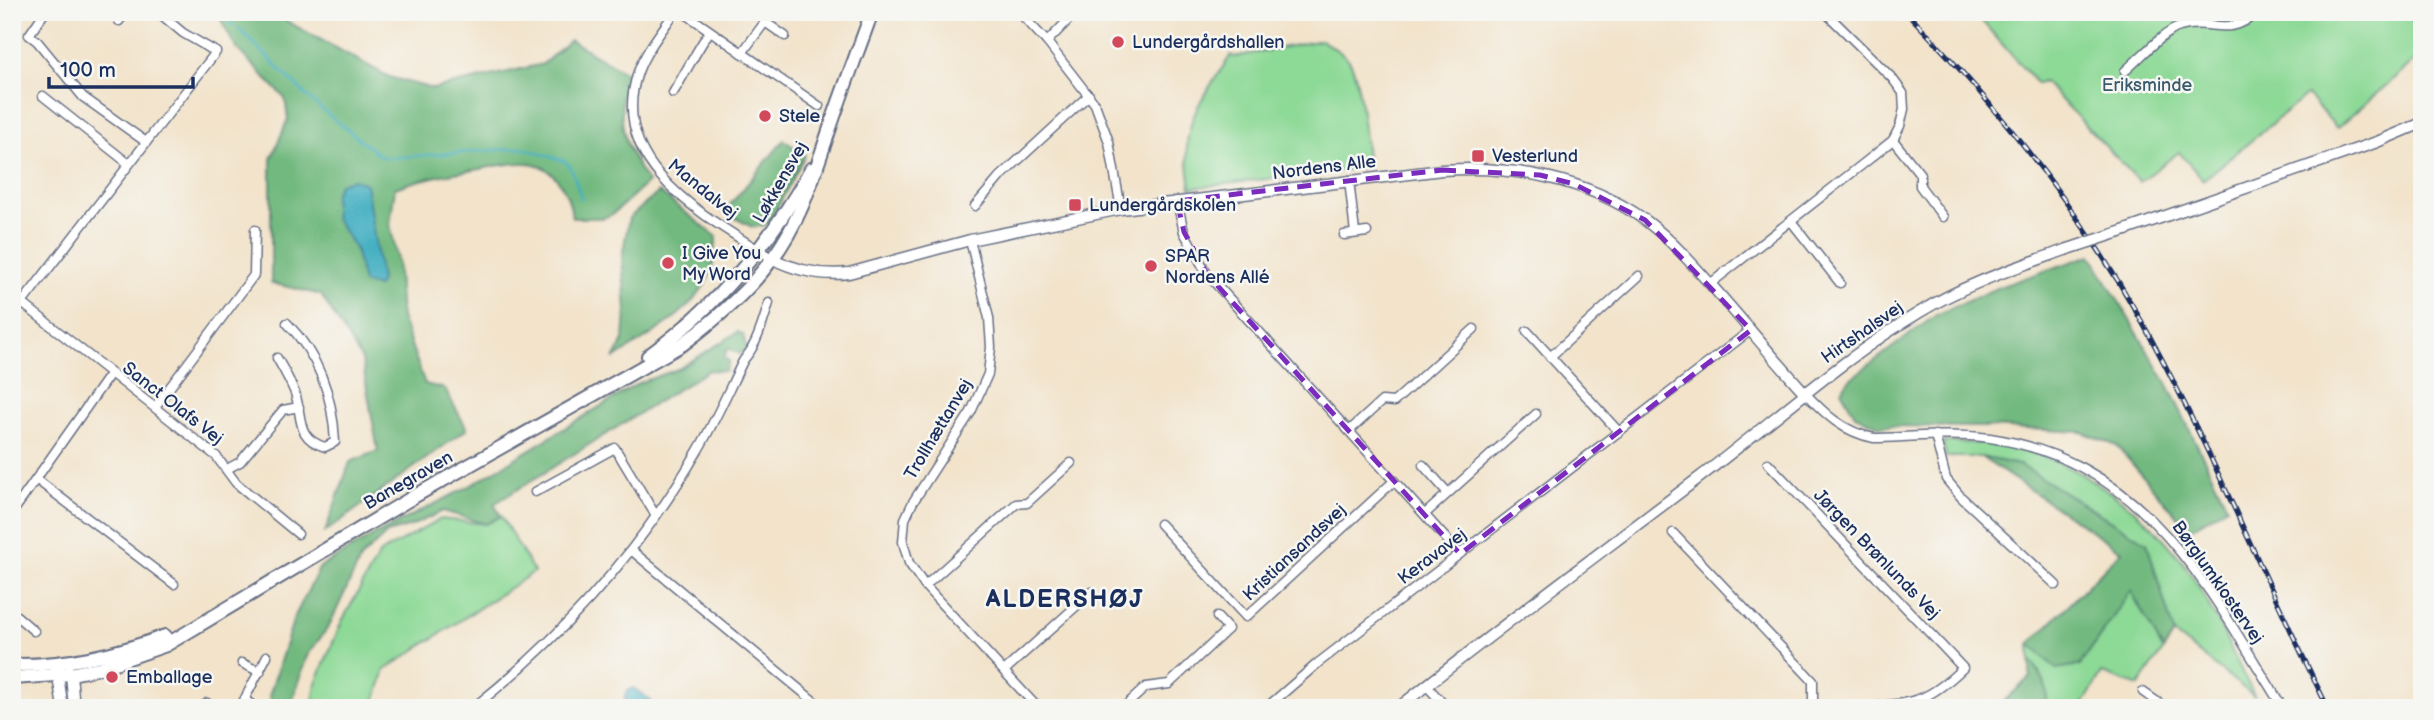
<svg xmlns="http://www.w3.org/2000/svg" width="2434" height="720" viewBox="0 0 2434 720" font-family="'Balsamiq Sans',sans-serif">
	<rect width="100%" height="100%" fill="#f6f6f2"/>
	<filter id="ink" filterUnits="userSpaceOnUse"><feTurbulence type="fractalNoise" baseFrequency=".0143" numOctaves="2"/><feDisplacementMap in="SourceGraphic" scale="14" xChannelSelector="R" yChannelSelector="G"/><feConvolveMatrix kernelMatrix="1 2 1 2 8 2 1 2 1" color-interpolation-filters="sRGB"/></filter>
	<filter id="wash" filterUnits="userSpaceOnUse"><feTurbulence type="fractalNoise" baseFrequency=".00686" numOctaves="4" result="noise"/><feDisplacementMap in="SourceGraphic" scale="28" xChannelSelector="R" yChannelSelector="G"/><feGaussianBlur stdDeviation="1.57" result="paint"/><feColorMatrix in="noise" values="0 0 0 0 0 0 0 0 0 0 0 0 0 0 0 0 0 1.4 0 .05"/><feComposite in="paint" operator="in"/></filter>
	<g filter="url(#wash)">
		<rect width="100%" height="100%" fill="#f2e3ca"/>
		<g fill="#8dd996" stroke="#54847a" stroke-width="2">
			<polygon points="1974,12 2405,12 2422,32 2422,54 2337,128 2307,95 2203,180 2179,152 2140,182 2044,82 2037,84"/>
			<path d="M1321 40C1330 46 1341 51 1348 59 1361 75 1365 144 1368 167L1191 188C1190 176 1187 162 1187 149 1187 113 1212 84 1231 55L1234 57Z"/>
			<path d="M1943 442C1973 443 2005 443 2033 453 2096 474 2154 518 2191 574 2214 610 2234 658 2255 697L2174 634 2139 686 2102 673 2081 708H1997L2030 677V644L2122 551 1981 457H1946Z"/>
			<polygon points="501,516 534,572 385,670 373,708 312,708 316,683 342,621 380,553 441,519 486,524"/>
		</g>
		<g fill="#72b97f" stroke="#46746e" stroke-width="2">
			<path d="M214 12H270L389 77 433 89 543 64 570 40 626 73C616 118 622 145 648 182L613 214 603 218H572C570 192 553 162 523 163 507 163 490 167 475 170 445 174 423 178 395 188L390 224 397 258 401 317 425 384 445 389 467 429 325 532 350 462 378 451 362 360 321 295 271 283V159L288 119 285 98 236 48 220 18Z"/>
			<polygon points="784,140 805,155 775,212 765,225 752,227 724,212"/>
			<path d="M659 192 717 237C715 247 715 259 712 269 698 311 648 335 614 359L624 340 626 311 622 257 629 218Z"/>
			<polygon points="2091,255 2167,383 2227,506 2189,530 2117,446 2082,432 1989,427 1879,426 1855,415 1841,390 1850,379 1936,315 1999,287"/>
			<polygon points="738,332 743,335 747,349 740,354 728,348 724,357 729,361 725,371 709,370 494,504 501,516 486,524 443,511 411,526 387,533 361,558 329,626 307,656 290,708 278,708 269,696 294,618 320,567 378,533 468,487 639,383 678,369"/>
			<polygon points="1981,457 2020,465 2147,543 2174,634 2163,650 2131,591 2080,665 2056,669 2030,644 2122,551"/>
			<path d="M2030 660C2042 673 2051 689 2044 708H1997L2030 677Z"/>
		</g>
		<g fill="#43afc1" stroke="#2f6f90" stroke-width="2">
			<polygon points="353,179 366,184 381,280 378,287 363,283 355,248 335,218 334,196 339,184"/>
			<path d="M633 688 649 699 653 708C640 708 632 710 624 699L627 691Z"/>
		</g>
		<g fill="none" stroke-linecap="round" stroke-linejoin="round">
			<g stroke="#43afc1" stroke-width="2.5">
				<polyline points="222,12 233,25"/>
				<polyline points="238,28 313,102 380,156 388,158 523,148 564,161 571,168 582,199"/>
			</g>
		</g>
	</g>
	<g filter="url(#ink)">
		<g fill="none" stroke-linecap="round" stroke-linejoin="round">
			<defs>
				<g id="minor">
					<polyline points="45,12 29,35 37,41 83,97 146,142"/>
					<path d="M675 12C662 31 646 50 638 72 606 166 707 217 773 259"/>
					<polyline points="683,12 819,106"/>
					<polyline points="1019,12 1047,42 1095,104 1109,142 1121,209"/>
					<polyline points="119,21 126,12"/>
					<polyline points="1047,42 1076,12"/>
					<polyline points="742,53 765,22 785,36"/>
					<path d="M2125 71C2139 59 2164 31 2180 27 2212 18 2227 39 2258 12"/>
					<path d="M673 93C686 72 696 51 710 31"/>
					<polyline points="43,96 129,164"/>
					<polyline points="1893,140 1920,174 1920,186 1943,217"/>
					<polyline points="1349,180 1355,233"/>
					<polyline points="1177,201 1184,232 1207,274 1460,554"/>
					<polyline points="975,206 1000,177 1089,95"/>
					<polyline points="1791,221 1840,283"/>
					<polyline points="1344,235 1367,232"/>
					<polyline points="970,240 989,318 991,347 988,374 971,412 913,502 905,519 903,542 909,563 925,586 1038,708"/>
					<polyline points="1710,284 1863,164 1893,140 1900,126 1904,109 1903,93 1892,78 1825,12"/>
					<polyline points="22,303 216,456 236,483 298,534"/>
					<polyline points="12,316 216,52 183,33 158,12"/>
					<polyline points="1527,331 1619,432"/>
					<polyline points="1550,357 1639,276"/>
					<path d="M277 358C284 370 290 381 295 393 303 417 295 438 325 447L335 442C333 396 319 356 287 323"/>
					<path d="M1804 392C1825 414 1843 432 1874 438 1912 437 1952 433 1990 438 2148 462 2207 587 2283 708"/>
					<polyline points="155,407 254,275 255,230"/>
					<polyline points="1349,431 1382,401 1394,402 1474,329"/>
					<polyline points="1935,435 1946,479 1961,497 2056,585"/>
					<path d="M1768 463 1963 668C1924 705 1913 702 1861 708"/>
					<polyline points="1423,465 1448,493"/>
					<polyline points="227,469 240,462 283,410 299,407"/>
					<polyline points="36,479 174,584"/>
					<polyline points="535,492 615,448 656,516"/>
					<polyline points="12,513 110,374"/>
					<polyline points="1425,514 1536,414"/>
					<polyline points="1160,524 1246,617 1394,481"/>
					<polyline points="1673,533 1813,681 1813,708"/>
					<polyline points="631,550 822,708"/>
					<polyline points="925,586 1016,504 1027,503 1071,463"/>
					<polyline points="12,612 34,631"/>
					<polyline points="242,663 260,672"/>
					<polyline points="1004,671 1092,592"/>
					<polyline points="1426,685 1447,708"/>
					<polyline points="2143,692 2166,708"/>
					<polyline points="245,700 256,708"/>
					<polyline points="206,708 207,703"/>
					<polyline points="240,708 267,656"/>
					<path d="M473 708C562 637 640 551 697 452 715 422 728 391 743 361 746 356 750 353 752 348 760 335 764 318 769 303"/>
					<polyline points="1123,708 1146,687 1169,684 1228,629 1217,617"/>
					<polyline points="1266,708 1318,663 1751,330"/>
				</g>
				<g id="tertiary">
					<polyline points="2120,232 2377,142 2422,123"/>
					<path d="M773 259C797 271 822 276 849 273L970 240 1121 209 1442 170C1512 165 1586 178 1645 220 1673 241 1697 269 1720 295 1748 327 1775 360 1804 392"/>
					<polyline points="60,669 58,676 63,708"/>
					<polyline points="69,671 71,674 74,708"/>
					<path d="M1398 708C1497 629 1599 554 1700 477 1773 422 1841 359 1920 312 1965 284 2015 268 2065 250"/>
				</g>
				<g id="primary">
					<path d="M648 356C717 306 770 244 811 169"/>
					<path d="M12 665C64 666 117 654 165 636"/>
					<path d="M12 678 71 674 100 668 166 645 415 496 683 344C715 320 748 292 772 259 802 219 814 174 830 128 843 89 858 51 872 12"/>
				</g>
			</defs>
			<use href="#minor" stroke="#666e84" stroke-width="11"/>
			<use href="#tertiary" stroke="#666e84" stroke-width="13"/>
			<use href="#primary" stroke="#666e84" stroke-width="16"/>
			<use href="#minor" stroke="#fff" stroke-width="8"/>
			<use href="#tertiary" stroke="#fff" stroke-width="10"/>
			<use href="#primary" stroke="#fff" stroke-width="12"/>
			<defs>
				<path id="rail" d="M1906 12C1997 105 2078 208 2142 322 2211 447 2264 580 2328 708"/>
			</defs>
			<use href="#rail" stroke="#1b2f5e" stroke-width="5"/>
			<use href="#rail" stroke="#f6f6f2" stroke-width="2.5" stroke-dasharray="8" stroke-linecap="butt"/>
			<defs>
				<polyline id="tertiary-bridge" points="2065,250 2120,232"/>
			</defs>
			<use href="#tertiary-bridge" stroke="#666e84" stroke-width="13" stroke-linecap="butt"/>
			<use href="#tertiary-bridge" stroke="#fff" stroke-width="10"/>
		</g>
	</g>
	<path fill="none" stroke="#7b2cbf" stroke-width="5" stroke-dasharray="14 9" stroke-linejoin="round" d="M1442 170 1540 175 1574 184 1645 220 1751 330 1460 554 1207 274 1184 232 1177 201Z"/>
	<g fill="#d1495b" stroke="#f6f6f2" stroke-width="2.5">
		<circle cx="1118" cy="42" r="7"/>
		<circle cx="765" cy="116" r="7"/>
		<rect x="1471" y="149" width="14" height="14" rx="3.5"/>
		<rect x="1068" y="198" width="14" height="14" rx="3.5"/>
		<circle cx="668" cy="263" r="7"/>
		<circle cx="1151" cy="266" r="7"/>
		<circle cx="112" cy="677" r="7"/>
	</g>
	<g text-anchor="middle" stroke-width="5" stroke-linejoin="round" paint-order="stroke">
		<g font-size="18" fill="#1b2f5e" stroke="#f6f6f2" text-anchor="start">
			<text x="1132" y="48">Lundergårdshallen</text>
			<text x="779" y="122">Stele</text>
			<text x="1492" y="162">Vesterlund</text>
			<text x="1089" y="211">Lundergårdskolen</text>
			<text x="682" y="259">I Give You<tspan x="682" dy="21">My Word</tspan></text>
			<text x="1165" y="262">SPAR<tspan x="1165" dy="21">Nordens Allé</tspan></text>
			<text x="126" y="683">Emballage</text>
		</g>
		<g font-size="18" fill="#385a6c" stroke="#f6f6f2">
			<text x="2147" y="91">Eriksminde</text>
		</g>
		<g font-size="18" fill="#1b2f5e" stroke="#f6f6f2">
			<text transform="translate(1324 167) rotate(-7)" y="6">Nordens Alle</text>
			<text transform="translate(780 182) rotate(-60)" y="6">Løkkensvej</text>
			<text transform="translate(703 189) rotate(39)" y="6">Mandalvej</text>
			<text transform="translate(1862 332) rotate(-35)" y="6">Hirtshalsvej</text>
			<text transform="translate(173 403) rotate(38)" y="6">Sanct Olafs Vej</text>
			<text transform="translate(938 429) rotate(-59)" y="6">Trollhættanvej</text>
			<text transform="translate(408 480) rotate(-30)" y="6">Banegraven</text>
			<text transform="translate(1294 552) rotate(-43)" y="6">Kristiansandsvej</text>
			<text transform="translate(1877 554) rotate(46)" y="6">Jørgen Brønlunds Vej</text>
			<text transform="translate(1432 556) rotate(-37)" y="6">Keravavej</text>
			<text transform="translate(2218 582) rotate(55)" y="6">Børglumklostervej</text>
		</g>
		<g font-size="24" font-weight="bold" letter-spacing="2" fill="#1b2f5e" stroke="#f6f6f2">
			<text x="1065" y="607">ALDERSHØJ</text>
		</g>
	</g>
	<rect width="2434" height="720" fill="none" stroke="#f6f6f2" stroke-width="42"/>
	<path d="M49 77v10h144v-10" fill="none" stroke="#1b2f5e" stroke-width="3.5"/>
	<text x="60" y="77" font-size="21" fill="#1b2f5e" stroke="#f6f6f2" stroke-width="5" paint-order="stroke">100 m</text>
</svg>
